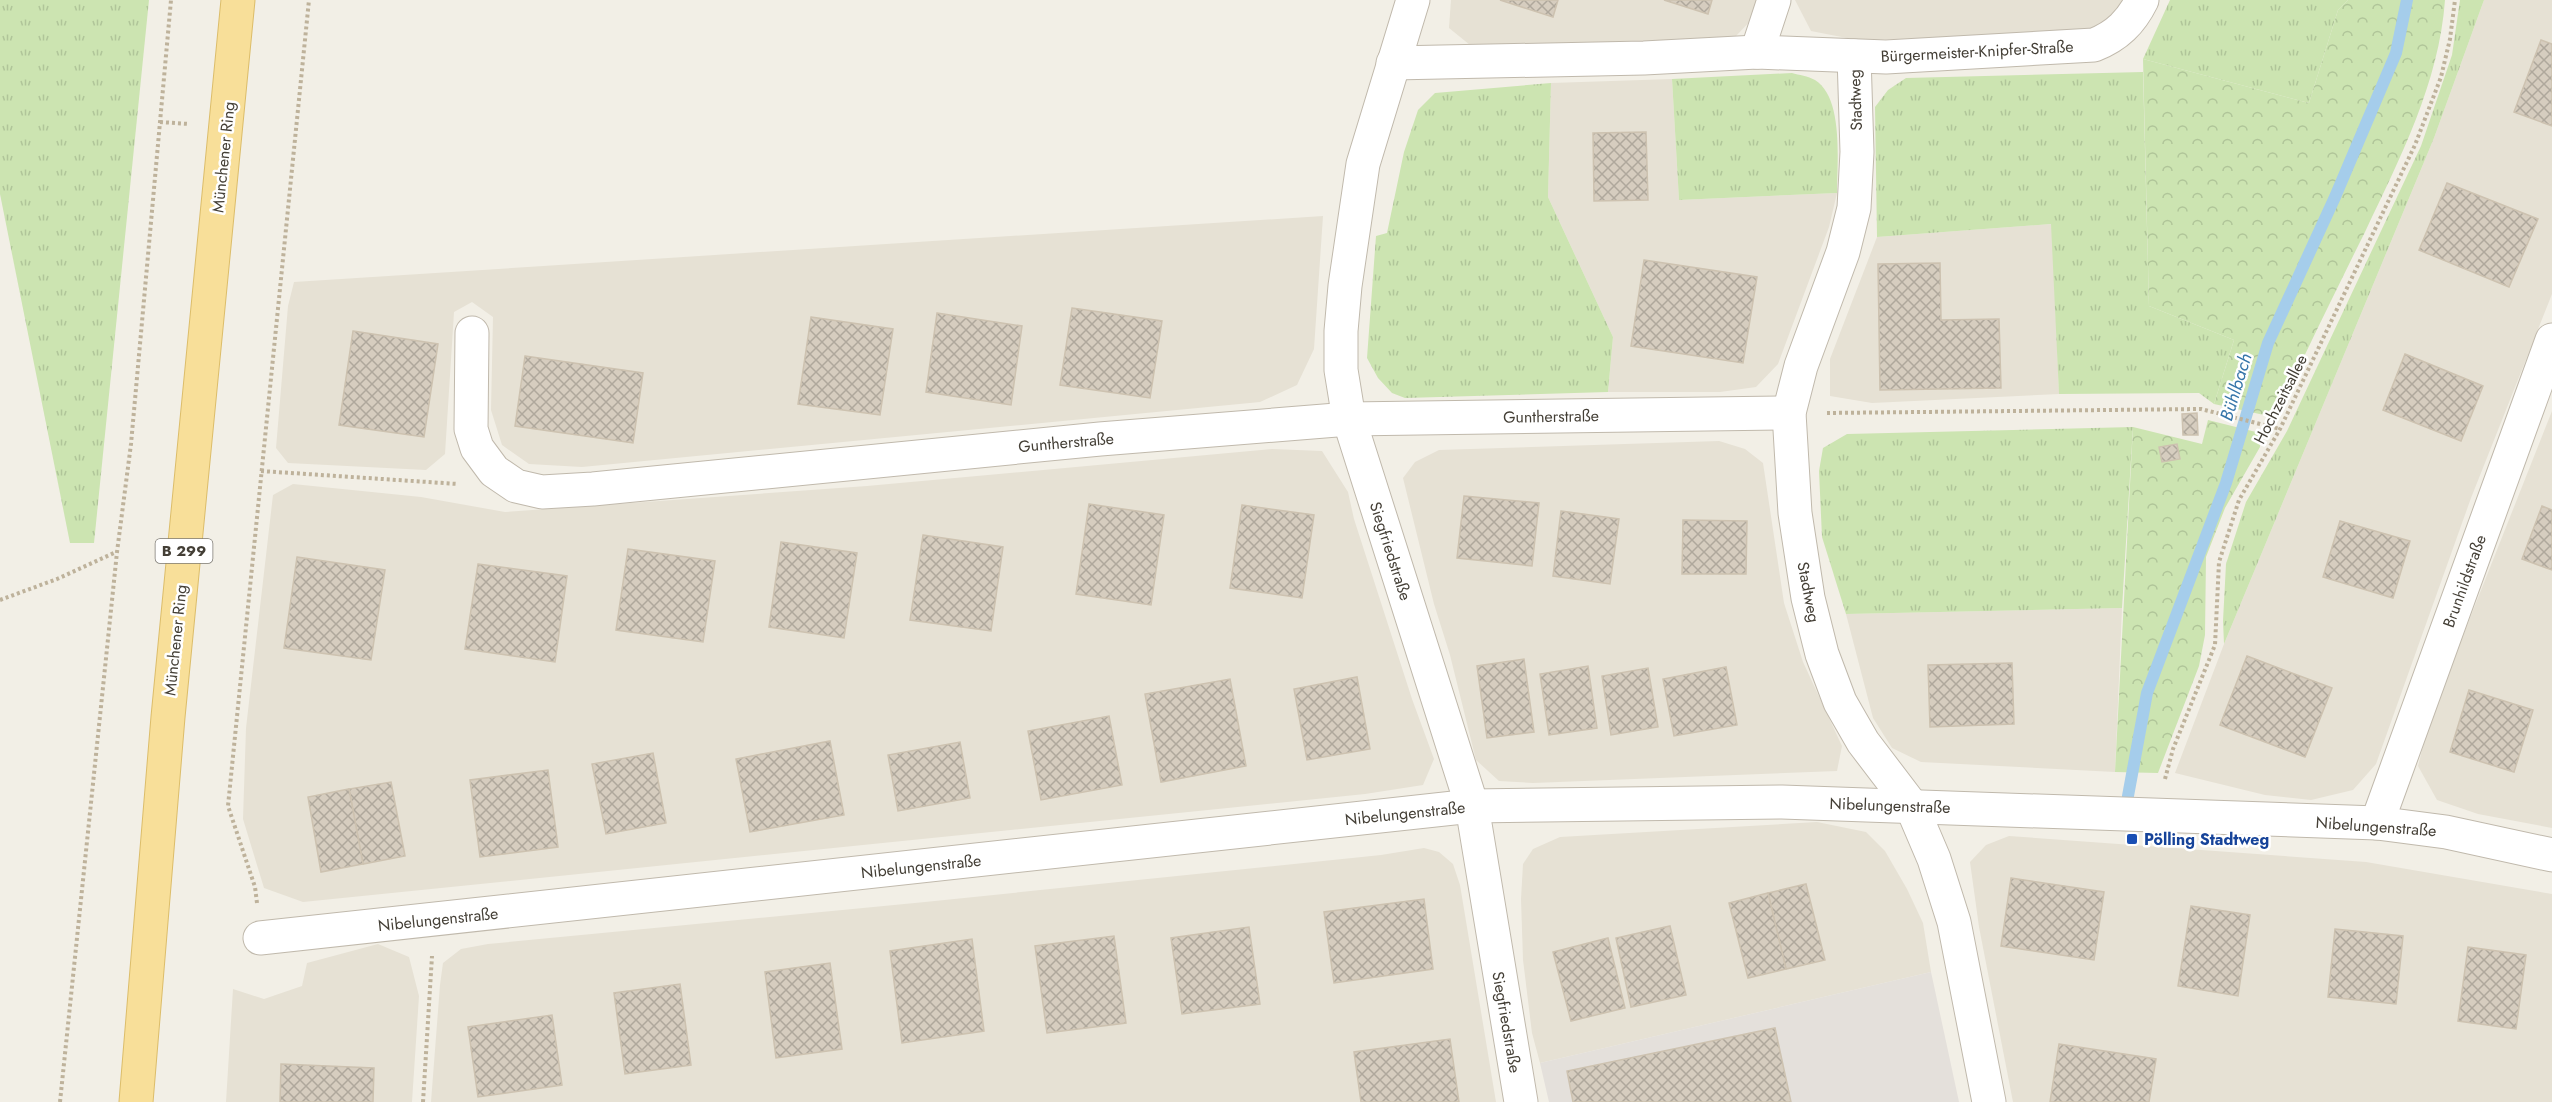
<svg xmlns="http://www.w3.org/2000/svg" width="2552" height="1102" viewBox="0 0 2552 1102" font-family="Jost,sans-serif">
	<defs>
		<pattern id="grass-tufts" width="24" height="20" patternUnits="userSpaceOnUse" patternTransform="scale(1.5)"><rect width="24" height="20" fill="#cce4b1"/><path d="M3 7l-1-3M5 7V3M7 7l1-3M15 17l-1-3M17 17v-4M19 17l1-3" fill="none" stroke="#b0c599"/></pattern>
		<pattern id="forest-crowns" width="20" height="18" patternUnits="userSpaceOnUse" patternTransform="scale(1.5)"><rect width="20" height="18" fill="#cce4b1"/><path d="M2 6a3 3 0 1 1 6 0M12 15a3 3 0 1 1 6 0" fill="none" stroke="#b0c599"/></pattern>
		<pattern id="building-cross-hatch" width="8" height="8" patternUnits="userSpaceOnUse" patternTransform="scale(1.5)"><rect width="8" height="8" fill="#d6cdbf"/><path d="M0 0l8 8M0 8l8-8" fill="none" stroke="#afa89c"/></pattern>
	</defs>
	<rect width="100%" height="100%" fill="#f2efe6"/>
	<g fill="#e6e1d4">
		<polygon points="1451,0 1761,0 1757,14 1735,37 1696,42 1470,45 1449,28"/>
		<polygon points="1795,0 2129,0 2100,26 2054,35 1857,40 1811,31"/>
		<polygon points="2484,0 2552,0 2552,294 2471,498 2376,764 2353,790 2311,800 2265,795 2175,773 2224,644 2434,138"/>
		<polygon points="1672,79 1679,200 1837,193 1829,227 1778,364 1756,387 1720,392 1608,392 1613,337 1548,197 1551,83"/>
		<polygon points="1323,216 1314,349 1297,385 1260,402 582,467 529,464 502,445 491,410 493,317 472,302 454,312 445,454 426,470 288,463 276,448 288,306 294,282"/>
		<polygon points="2052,224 2059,394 1872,403 1830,396 1830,359 1877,237"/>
		<polygon points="2552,411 2552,828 2478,814 2437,800 2418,766 2430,719"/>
		<polygon points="1719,441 1745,449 1763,463 1784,603 1803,662 1842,746 1837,771 1533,783 1499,781 1476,760 1450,655 1434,604 1403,478 1415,462 1439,450"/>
		<polygon points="1272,449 1322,451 1348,492 1354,519 1412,699 1434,759 1423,785 1365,794 303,902 264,888 243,819 246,728 273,495 293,484 421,497 505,512 867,486"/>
		<polygon points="2122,608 2115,772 1921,762 1892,748 1873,718 1846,614"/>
		<polygon points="1817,822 1866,832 1885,851 1907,889 1923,923 1931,972 1540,1063 1532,1033 1523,960 1521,899 1523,864 1533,849 1560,837"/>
		<polygon points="2009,836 2366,862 2552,894 2552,1102 2013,1102 1979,927 1970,862 1986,845"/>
		<polygon points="1424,848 1439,852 1453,864 1460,885 1496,1102 431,1102 440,985 443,963 461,949 488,944 925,902 1381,855"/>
		<polygon points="378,944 409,957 419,996 412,1102 226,1102 233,989 264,999 302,986 307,963"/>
	</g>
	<polygon fill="#e4e0db" points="1931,972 1959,1102 1549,1102 1540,1063"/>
	<g fill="url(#grass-tufts)">
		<polygon points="0,0 149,0 94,543 70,543 0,194"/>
		<polygon points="2170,0 2348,0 2338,10 2309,103 2143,59"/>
		<polygon points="2460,0 2484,0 2434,138 2224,644 2223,621 2226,564 2246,502 2287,431 2421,146 2452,55"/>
		<polygon points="2143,72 2149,306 2234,340 2214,404 2199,393 2059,394 2051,224 1877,237 1875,107 1888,90 1906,78"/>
		<path d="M1792 73C1799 75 1808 76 1815 80 1844 98 1837 163 1837 193L1679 200 1672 79Z"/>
		<polygon points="1551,83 1548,197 1613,337 1608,392 1405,398 1392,393 1378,378 1367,358 1376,236 1387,233 1404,152 1418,110 1435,93"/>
		<polygon points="2133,427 2122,608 1846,614 1822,537 1819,471 1823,448 1847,434"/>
	</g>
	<g fill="url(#forest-crowns)">
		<path d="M2348 0H2445C2439 83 2400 158 2365 232 2335 292 2306 352 2277 413L2264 415 2214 404 2234 340 2149 306 2143 59 2309 103 2338 10Z"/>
		<polygon points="2208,420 2260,433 2260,447 2225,508 2206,557 2205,635 2199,666 2158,773 2115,772 2133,427 2202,444"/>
	</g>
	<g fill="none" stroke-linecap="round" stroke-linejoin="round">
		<polyline stroke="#a5cdeb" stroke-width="12" points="2128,796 2147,693 2226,483 2268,343 2335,197 2396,53 2407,0"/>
	</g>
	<g fill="url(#building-cross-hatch)" stroke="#cdc2b0" stroke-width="1.5">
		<polygon points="1500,0 1558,0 1553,17"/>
		<polygon points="1664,0 1712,0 1708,14"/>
		<polygon points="2541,40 2552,44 2552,126 2514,112"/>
		<polygon points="1646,132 1648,200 1594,201 1593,133"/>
		<polygon points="2447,183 2538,219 2509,287 2419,250"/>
		<polygon points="1644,260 1757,277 1743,363 1631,346"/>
		<polygon points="1940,263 1941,320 1999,319 2001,388 1880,390 1878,264"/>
		<polygon points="1072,308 1162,321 1150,398 1060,385"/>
		<polygon points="937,313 1022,326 1011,405 926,392"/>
		<polygon points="811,317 893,329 880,415 798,404"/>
		<polygon points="353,331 438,344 424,437 339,425"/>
		<polygon points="2405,354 2483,386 2461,441 2383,410"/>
		<polygon points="525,356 643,373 633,443 515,426"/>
		<polygon points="2197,413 2198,435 2183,435 2182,414"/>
		<polygon points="2177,444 2180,459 2162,462 2159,447"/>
		<polygon points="1464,496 1539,503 1532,566 1457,558"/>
		<polygon points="1089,504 1164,515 1151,605 1076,594"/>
		<polygon points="1242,505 1314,515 1302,598 1230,588"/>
		<polygon points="2542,506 2552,510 2552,570 2522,559"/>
		<polygon points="1561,511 1619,519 1610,584 1553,576"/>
		<polygon points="1683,520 1747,521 1746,574 1682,574"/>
		<polygon points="2340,521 2410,541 2393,598 2323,577"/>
		<polygon points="923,535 1003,547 991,631 910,620"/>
		<polygon points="781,542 857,553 844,638 769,627"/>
		<polygon points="628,549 715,561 703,642 616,630"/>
		<polygon points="297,557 385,570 371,660 284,648"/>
		<polygon points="478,564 567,576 555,662 465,649"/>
		<polygon points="2247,656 2332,688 2305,757 2220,725"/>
		<polygon points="1524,659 1534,732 1487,738 1477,666"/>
		<polygon points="2012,663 2014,724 1930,727 1928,665"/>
		<polygon points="1588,666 1597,728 1549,735 1540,674"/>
		<polygon points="1726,667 1737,725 1674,736 1663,679"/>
		<polygon points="1648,668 1658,727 1611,735 1602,676"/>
		<polygon points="1357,677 1370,749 1307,760 1294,689"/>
		<polygon points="1230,679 1246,766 1161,782 1145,694"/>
		<polygon points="2469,690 2533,710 2514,772 2450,752"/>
		<polygon points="1109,716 1122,785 1041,800 1028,731"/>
		<polygon points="830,741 844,815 750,832 736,759"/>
		<polygon points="960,742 970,798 898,811 888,755"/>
		<polygon points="653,753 666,823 606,834 592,764"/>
		<polygon points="548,770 558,847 480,857 470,780"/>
		<polygon points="391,782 405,856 363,864 349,789"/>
		<polygon points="349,789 363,864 321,872 308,797"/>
		<polygon points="2011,878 2104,892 2094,960 2001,946"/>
		<polygon points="1806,884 1825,960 1786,969 1768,893"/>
		<polygon points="1768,893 1786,969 1748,978 1729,903"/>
		<polygon points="1424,899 1433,969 1334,983 1324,912"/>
		<polygon points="2191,906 2250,915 2238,996 2178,986"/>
		<polygon points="1670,926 1686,995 1631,1007 1616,938"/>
		<polygon points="1249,927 1260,1004 1182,1014 1171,938"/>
		<polygon points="2335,929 2403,936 2396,1004 2328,997"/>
		<polygon points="1114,936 1126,1023 1047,1033 1035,946"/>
		<polygon points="1608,938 1625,1008 1571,1021 1553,952"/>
		<polygon points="972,939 984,1031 902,1043 890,951"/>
		<polygon points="2468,947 2526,955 2516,1029 2458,1021"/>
		<polygon points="830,963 842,1049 776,1058 765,972"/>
		<polygon points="680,984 691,1065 625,1074 614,993"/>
		<polygon points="552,1015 562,1085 478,1097 468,1027"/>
		<polygon points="1775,1028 1791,1102 1573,1102 1567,1071"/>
		<polygon points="1450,1039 1459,1102 1361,1102 1354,1052"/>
		<polygon points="2059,1044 2156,1059 2149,1102 2050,1102"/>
		<polygon points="281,1064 374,1068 373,1102 280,1102"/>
	</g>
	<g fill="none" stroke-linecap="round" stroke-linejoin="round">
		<defs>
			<g id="minor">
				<polyline points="1413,0 1363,164 1345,286 1341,331 1341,370 1349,419 1472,806 1521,1102"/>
				<polyline points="1757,52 1774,0"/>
				<polyline points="1854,56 1857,152 1854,208 1843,252 1801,366 1789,413 1795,513 1808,598 1822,654 1840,702 1863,742 1911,805 1934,859 1954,922 1989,1102"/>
				<path d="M1393 63 1644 58 1757 52 1886 57 2094 45C2117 36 2131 22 2142 0"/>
				<polyline points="472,333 471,429 477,448 494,471 516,486 542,492 593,489 1100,439 1349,419 1789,413"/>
				<polyline points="2377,823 2552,340"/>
				<polyline points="260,938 1472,806 1782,802 2377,823 2446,832 2552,855"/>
			</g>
			<polyline id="major" points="136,1102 168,717 238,0"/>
		</defs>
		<use href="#minor" stroke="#c0b9ac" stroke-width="35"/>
		<use href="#major" stroke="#dcbd6a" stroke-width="35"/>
		<g stroke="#beb29b" stroke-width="4" stroke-dasharray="3 3" stroke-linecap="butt">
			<polyline points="160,122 189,124"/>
			<polyline points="1827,413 2201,409 2280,429"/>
			<polyline points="261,471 458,484"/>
			<polyline points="0,600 57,579 116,552"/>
			<polyline points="2165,779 2173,749 2215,645 2219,562 2239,500 2280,429 2415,145 2441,77 2450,39 2455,0"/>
			<polyline points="257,903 255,887 228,806 309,0"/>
			<polyline points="60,1102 117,552 131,444 171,0"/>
			<polyline points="423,1102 432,956"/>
		</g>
		<use href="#minor" stroke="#fff" stroke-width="33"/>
		<use href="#major" stroke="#f8df99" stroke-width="33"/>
	</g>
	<rect fill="#1a4fb4" stroke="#fff" stroke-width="2" x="2126" y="833" width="12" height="12" rx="3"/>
	<g text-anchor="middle" stroke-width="5" stroke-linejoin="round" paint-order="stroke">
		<rect fill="#fff" stroke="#7c7972" stroke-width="1.5" x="155.5" y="539" width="57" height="24" rx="4.5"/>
		<g font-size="15" font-weight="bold" fill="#443f36">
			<text x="184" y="556">B 299</text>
		</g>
		<g font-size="16" fill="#443f36" stroke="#fff">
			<text transform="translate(1977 51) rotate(-3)" y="6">Bürgermeister-Knipfer-Straße</text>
			<text transform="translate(1855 100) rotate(-92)" y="6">Stadtweg</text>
			<text transform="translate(223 157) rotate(-84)" y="6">Münchener Ring</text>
			<text transform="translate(2280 399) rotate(-63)" y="6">Hochzeitsallee</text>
			<text transform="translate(1551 416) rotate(-1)" y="6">Guntherstraße</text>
			<text transform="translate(1066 442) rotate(-5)" y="6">Guntherstraße</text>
			<text transform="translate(1391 551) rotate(72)" y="6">Siegfriedstraße</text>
			<text transform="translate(2464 581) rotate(-70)" y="6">Brunhildstraße</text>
			<text transform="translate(1809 592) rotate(79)" y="6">Stadtweg</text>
			<text transform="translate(175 640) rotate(-84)" y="6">Münchener Ring</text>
			<text transform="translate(1890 805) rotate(2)" y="6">Nibelungenstraße</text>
			<text transform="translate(1405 813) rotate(-6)" y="6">Nibelungenstraße</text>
			<text transform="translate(2376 826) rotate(4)" y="6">Nibelungenstraße</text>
			<text transform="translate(921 866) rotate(-6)" y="6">Nibelungenstraße</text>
			<text transform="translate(438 919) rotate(-6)" y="6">Nibelungenstraße</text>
			<text transform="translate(1507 1022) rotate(80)" y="6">Siegfriedstraße</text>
		</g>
		<g font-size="16" font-weight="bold" fill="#164399" stroke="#fff" text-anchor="start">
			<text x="2144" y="845">Pölling Stadtweg</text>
		</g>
		<g font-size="18" font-style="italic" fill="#3675a9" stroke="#fff">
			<text transform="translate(2236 387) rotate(-73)" y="6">Bühlbach</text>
		</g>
	</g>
</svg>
